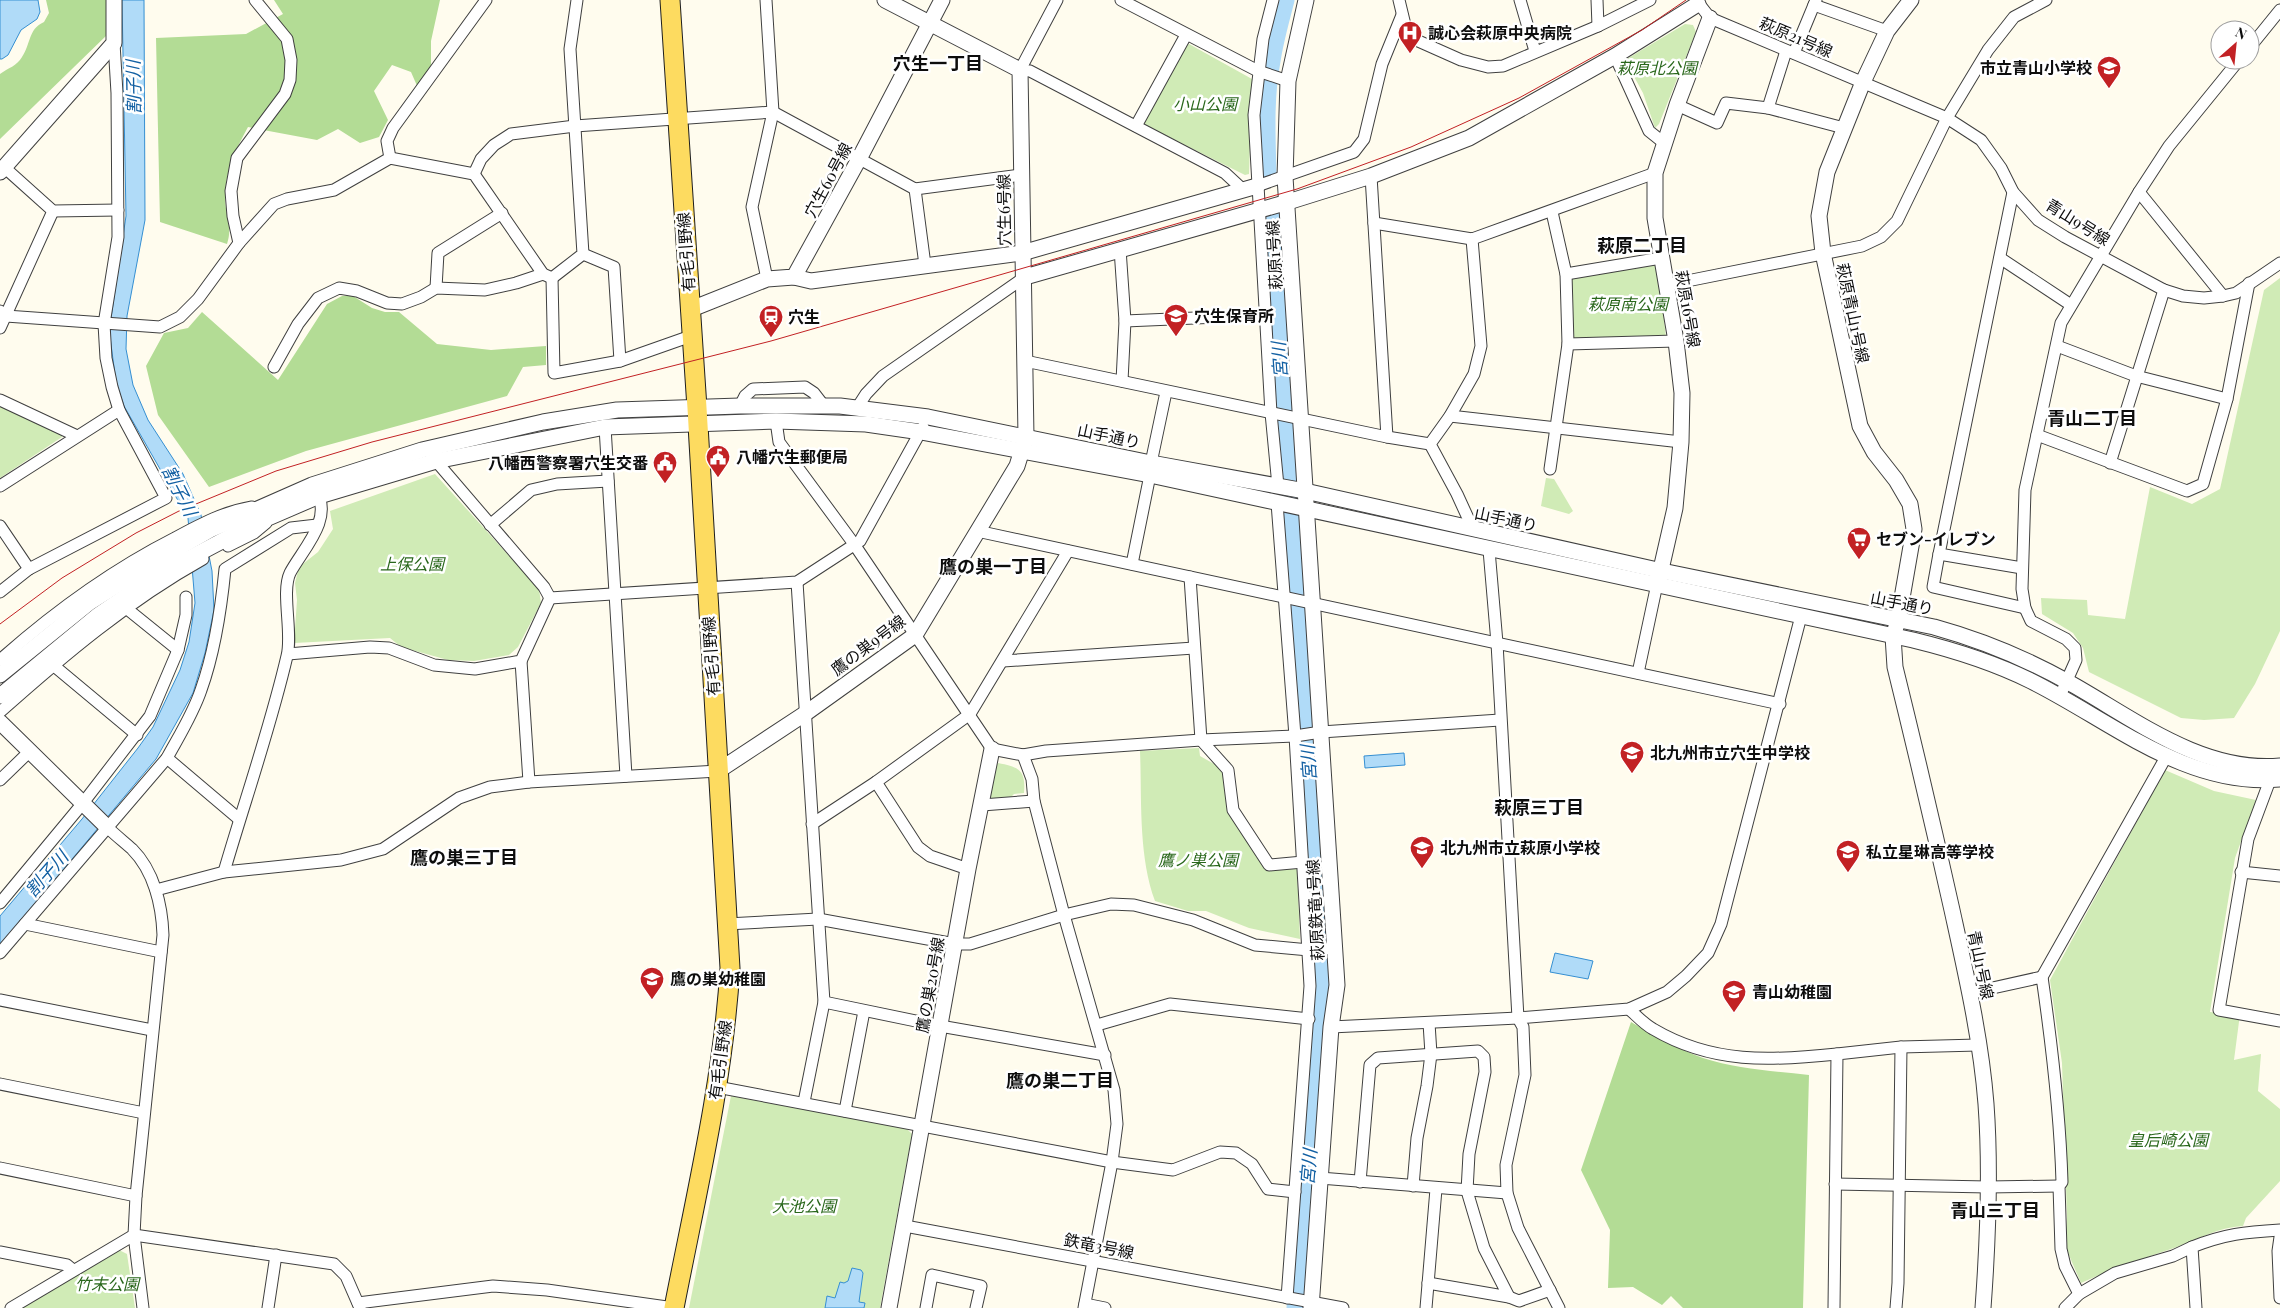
<svg xmlns="http://www.w3.org/2000/svg" width="2280" height="1308" viewBox="0 0 2280 1308" font-family="'Playfair Display','Noto Sans JP',serif">
	<rect width="100%" height="100%" fill="#fffcee"/>
	<g fill="#d0ebb6">
		<polygon points="1685,24 1693,25 1696,32 1659,124 1655,128 1643,93 1625,60"/>
		<polygon points="1189,44 1252,79 1249,174 1245,175 1145,125 1144,121 1184,46"/>
		<polygon points="1658,265 1666,338 1573,339 1571,278"/>
		<polygon points="2280,278 2280,631 2255,684 2234,718 2204,720 2181,718 2089,672 2083,648 2073,633 2042,614 2041,598 2087,600 2088,615 2125,619 2150,487 2192,504 2220,489 2264,290"/>
		<polygon points="0,405 62,433 62,437 0,478"/>
		<polygon points="435,474 539,589 541,603 518,647 509,655 474,661 448,660 401,647 390,638 294,643 297,600 295,583 299,567 318,552 333,529 330,511"/>
		<polygon points="1546,478 1554,479 1573,511 1569,514 1541,506"/>
		<path d="M1199 748 1200 756 1223 769 1227 810 1265 868 1297 869 1300 939 1249 928 1206 911H1188L1155 901C1138 855 1142 799 1140 751Z"/>
		<path d="M998 763C1019 767 1026 770 1024 793L1014 794 1008 800 987 801 994 769Z"/>
		<path d="M2165 770 2214 791 2256 800 2235 858 2210 1012 2240 1014 2234 1060 2261 1054 2258 1091 2280 1109V1181L2246 1218 2243 1226C2218 1227 2197 1240 2174 1248 2142 1259 2111 1269 2081 1283L2065 1246 2067 1218 2062 1063 2050 980Z"/>
		<polygon points="731,1096 907,1129 912,1134 880,1308 689,1308"/>
		<polygon points="119,1250 127,1254 135,1308 19,1308"/>
	</g>
	<g fill="#b3dc95">
		<path d="M46 0H108V34L0 139V74C8 68 17 66 22 57 31 44 28 29 44 22L49 13Z"/>
		<path d="M274 0H440L431 41V77L418 88 411 72 392 65 374 91 388 120 379 137 360 143 338 129 317 140 248 127C236 149 225 171 225 197 225 215 233 226 227 244L160 222 156 38 246 34 283 14Z"/>
		<polygon points="342,296 353,296 372,308 385,312 399,312 437,344 491,350 546,346 546,365 523,367 507,396 306,451 209,487 158,415 146,366 164,333 188,328 202,312 278,380 327,304"/>
		<path d="M1631 1022C1654 1035 1678 1049 1703 1058 1737 1069 1774 1071 1809 1075L1803 1308H1683L1671 1296 1662 1305 1633 1287 1608 1288 1610 1230 1581 1170Z"/>
	</g>
	<g fill="#b0dbf8" stroke="#358fd2">
		<polygon points="0,0 38,0 40,12 37,19 21,30 8,55 2,59 0,59"/>
		<polygon points="122,0 144,0 145,220 127,316 126,349 133,385 148,420 183,474 201,515 212,571 214,610 205,653 193,693 156,759 0,945 0,916 82,819 138,748 153,727 180,670 189,642 195,603 188,518 124,406 116,382 110,337 111,318 126,216"/>
		<polygon points="1404,753 1405,765 1365,768 1364,756"/>
		<polygon points="1555,953 1593,961 1588,979 1550,972"/>
		<polygon points="852,1268 861,1270 863,1273 859,1302 865,1303 864,1308 825,1308 827,1296 835,1298 840,1282 844,1283 848,1281"/>
	</g>
	<g fill="none" stroke-linecap="round" stroke-linejoin="round">
		<g stroke="#b0dbf8" stroke-width="19">
			<path d="M1267 173C1266 136 1264 98 1271 61 1274 40 1280 20 1285 0"/>
			<polyline points="1271,218 1282,384 1293,480 1291,531 1324,956 1322,1013 1296,1308"/>
		</g>
		<defs>
			<g id="minor">
				<polyline points="766,0 773,112 752,207 767,279"/>
				<polyline points="1057,0 1020,70 1030,71 1225,173 1239,186 1240,190"/>
				<polyline points="1121,0 1258,71 1288,81"/>
				<polyline points="1273,0 1263,39 1254,115 1271,413 1278,486"/>
				<polyline points="1399,0 1406,29 1416,40 1461,60 1488,67 1503,66 1598,26 1650,0"/>
				<polyline points="1520,0 1535,51"/>
				<polyline points="1597,0 1598,26"/>
				<polyline points="1696,0 1710,18 1947,118 1981,140 2001,168 2013,192 2038,220 2065,237 2164,290 2183,296 2204,298 2223,296 2236,293 2280,263"/>
				<polyline points="1814,5 1887,31"/>
				<polyline points="2250,47 2280,10"/>
				<polyline points="1794,53 1816,0"/>
				<polyline points="1615,56 1649,131 1664,143"/>
				<polyline points="1677,105 1717,123 1726,103 1768,108 1844,128"/>
				<polyline points="1768,108 1786,51"/>
				<polyline points="1136,126 1186,35"/>
				<polyline points="390,158 387,141 393,128 486,0"/>
				<polyline points="4,167 53,211 118,210"/>
				<polyline points="474,174 481,159 494,145 511,134 575,126 773,112 915,189 1021,175"/>
				<polyline points="1371,176 1387,437"/>
				<polyline points="1257,186 1354,152 1364,139 1382,64 1402,15"/>
				<polyline points="915,189 925,265"/>
				<polyline points="2013,192 1939,554 2022,568"/>
				<polyline points="2139,192 2223,296"/>
				<polyline points="1374,223 1472,239 1655,173"/>
				<polyline points="1472,239 1481,346 1474,374 1450,416 1430,444 1457,494 1473,529"/>
				<polyline points="239,243 233,216 231,191 237,158 285,94 290,80 291,60 287,39 255,0"/>
				<polyline points="1120,249 1125,321 1122,381"/>
				<polyline points="583,254 614,267 620,361"/>
				<polyline points="2000,258 2071,305"/>
				<polyline points="1566,274 1661,258"/>
				<polyline points="552,278 583,254 570,49 577,0"/>
				<polyline points="552,278 554,373 620,361 691,336"/>
				<polyline points="1667,285 1862,246 1881,237 1897,221 1947,118 1988,50 2014,17 2046,0"/>
				<polyline points="436,288 438,253 502,213"/>
				<polyline points="0,311 6,316 160,327 180,317 198,299 239,243 274,204 287,199 334,190 390,158 474,174 543,274 552,278"/>
				<polyline points="1125,321 1265,315"/>
				<polyline points="0,328 53,211"/>
				<polyline points="1568,344 1676,341"/>
				<polyline points="2057,346 2136,376 2227,399"/>
				<polyline points="1025,361 1387,437 1430,444"/>
				<polyline points="274,367 298,324 318,298 339,288 357,291 387,303 402,304 421,297 436,288 485,290 516,283 543,274"/>
				<polyline points="0,400 77,436"/>
				<polyline points="740,406 745,396 753,389 805,387 814,393 824,406"/>
				<polyline points="857,408 866,394 883,376 1025,277"/>
				<polyline points="1450,416 1681,442"/>
				<polyline points="776,421 779,442 854,544 992,749 1023,755 1032,779 1034,801 1064,915 1114,1090 1117,1124 1112,1162 1084,1308"/>
				<polyline points="605,427 626,776"/>
				<polyline points="2037,435 2187,491 2203,484 2227,399 2249,283"/>
				<polyline points="436,461 544,587 550,598"/>
				<polyline points="1151,463 1166,392"/>
				<polyline points="2110,463 2164,290"/>
				<polyline points="1550,469 1568,344 1566,274 1552,212"/>
				<polyline points="0,486 119,410"/>
				<polyline points="1277,503 1295,736 1310,986 1287,1298"/>
				<polyline points="490,525 531,490 557,484 608,481"/>
				<polyline points="0,526 29,569"/>
				<polyline points="977,531 1780,704"/>
				<polyline points="228,546 254,533 266,523"/>
				<polyline points="1489,550 1497,643 1518,1018 1523,1027 1525,1075 1506,1165 1507,1193 1518,1228 1559,1308"/>
				<polyline points="1939,554 1933,587 2025,608"/>
				<polyline points="1132,564 1150,475"/>
				<polyline points="1190,577 1201,740 1228,770 1233,810 1269,865 1303,862"/>
				<polyline points="797,582 824,1002 804,1102"/>
				<polyline points="0,592 29,569 166,498 119,410 112,387 106,358 104,324 118,237 117,93 114,43"/>
				<polyline points="550,598 797,582 860,541 923,427"/>
				<polyline points="126,608 178,650"/>
				<polyline points="288,654 370,647 389,648 434,665 475,669 521,661 550,598"/>
				<path d="M0 660C53 613 112 570 175 538 201 524 223 512 252 507"/>
				<polyline points="521,661 529,782"/>
				<polyline points="1003,661 1194,648"/>
				<polyline points="53,665 137,735"/>
				<polyline points="1638,673 1657,584"/>
				<polyline points="2060,696 2076,660 2075,648 2066,639 2031,621 2025,608 2022,589 2025,490 2061,323 2139,192 2169,146 2239,60"/>
				<path d="M0 712C64 655 128 601 203 559"/>
				<polyline points="1023,755 1046,751 1201,740 1295,736 1321,732 1500,720"/>
				<polyline points="167,758 239,819"/>
				<polyline points="2271,773 2270,780 2248,839 2219,1010 2280,1021"/>
				<polyline points="0,780 30,751"/>
				<polyline points="876,782 918,847 930,856 968,869"/>
				<polyline points="982,805 1034,801"/>
				<polyline points="812,824 876,782 970,714 1068,551"/>
				<path d="M106 826C114 834 123 841 132 849 154 871 162 905 163 935L136 1196 134 1235 143 1308"/>
				<path d="M224 872C245 800 270 729 287 656 293 634 281 592 290 573 302 550 334 519 316 491"/>
				<polyline points="2241,872 2280,876"/>
				<polyline points="156,890 224,872 341,860 383,849 459,798 490,787 529,782 718,771"/>
				<polyline points="0,903 83,803 150,716 178,650 186,615 186,597"/>
				<polyline points="25,924 161,952"/>
				<polyline points="727,924 818,919 955,944 970,944 1064,915 1111,904 1134,905 1193,920 1255,945 1309,950 1336,948"/>
				<path d="M0 953 167 758C179 736 193 714 201 690 215 651 221 610 225 569L291 528 317 525"/>
				<polyline points="2042,977 2166,757"/>
				<path d="M1970 993 2042 977C2052 1046 2060 1113 2062 1182L2059 1186 2061 1249 2065 1266 2079 1294"/>
				<polyline points="0,1000 152,1030"/>
				<polyline points="824,1002 940,1026 1105,1055"/>
				<path d="M1629 1009C1637 1016 1644 1024 1653 1029 1712 1064 1771 1061 1837 1054"/>
				<polyline points="1097,1025 1170,1004 1309,1019"/>
				<polyline points="1331,1027 1518,1018 1629,1009 1667,992 1686,976 1708,953 1721,924 1801,616"/>
				<polyline points="0,1084 144,1113"/>
				<polyline points="717,1087 1112,1162 1173,1170 1220,1152 1236,1153 1252,1164 1268,1189 1295,1192"/>
				<polyline points="845,1111 864,1011"/>
				<polyline points="0,1168 136,1196"/>
				<polyline points="1320,1178 1507,1193"/>
				<polyline points="1360,1182 1370,1065 1378,1058 1478,1051 1484,1057 1485,1072 1469,1154 1467,1191 1484,1248 1509,1297 1428,1283"/>
				<polyline points="1835,1184 1988,1187 2059,1186"/>
				<polyline points="1413,1186 1417,1138 1427,1086 1431,1054 1429,1023"/>
				<polyline points="905,1226 1343,1308"/>
				<polyline points="2280,1237 2278,1251 2280,1298"/>
				<polyline points="0,1252 67,1265 73,1270"/>
				<polyline points="1509,1297 1519,1301 1550,1290"/>
				<polyline points="358,1303 493,1286 547,1290 674,1308"/>
				<polyline points="1085,1304 1105,1308"/>
				<polyline points="11,1308 134,1235 334,1264 346,1276 360,1308"/>
				<polyline points="268,1308 276,1255"/>
				<polyline points="926,1308 932,1275 981,1286 976,1308"/>
				<polyline points="1426,1308 1436,1189"/>
				<polyline points="1834,1308 1837,1054 1901,1047 1978,1045"/>
				<polyline points="1896,1308 1898,1283 1901,1047"/>
				<polyline points="2065,1308 2079,1294 2115,1273 2173,1256 2192,1247"/>
				<path d="M2196 1308 2192 1247C2225 1234 2245 1232 2280 1230"/>
			</g>
			<g id="tertiary">
				<polyline points="1306,0 1288,81 1285,177 1337,985 1331,1027 1311,1308"/>
				<path d="M1911 0 1887 31 1863 82 1827 172 1819 216 1823 253 1860 426 1874 452 1896 480 1910 504 1914 529 1898 621 1893 636 1895 667C1915 748 1934 829 1952 910 1966 974 1981 1039 1986 1104 1991 1172 1988 1240 1983 1308"/>
				<polyline points="0,172 114,43 114,0"/>
				<polyline points="794,277 811,281 1022,253 1257,186"/>
				<polyline points="1025,277 1288,202 1371,176 1469,138 1615,56 1698,4"/>
				<polyline points="689,310 767,279 794,277 859,159 942,0"/>
				<polyline points="1659,578 1675,508 1681,442 1682,393 1676,341 1655,218 1655,173 1677,105 1710,18"/>
				<path d="M0 675 89 603 147 566 210 530 312 485 422 450 543 422 617 410 740 406H840L928 417 1151 463 1305 491 1662 571 1934 627C1981 640 2025 658 2068 682 2133 718 2201 773 2280 766"/>
				<path d="M0 696 97 616 154 577 254 524 319 496 436 461 605 427 776 421 866 424 921 432 1150 475 1913 640C1954 650 1993 662 2031 681 2110 720 2186 788 2280 779"/>
				<polyline points="0,722 106,826"/>
				<polyline points="718,771 806,713 915,635 1017,466 1026,437 1020,70 885,0"/>
				<polyline points="889,1308 968,869 992,749"/>
			</g>
			<path id="primary" d="M670 0 697 408 730 968C723 1083 696 1195 674 1308"/>
		</defs>
		<use href="#minor" stroke="#404040" stroke-width="13"/>
		<use href="#tertiary" stroke="#404040" stroke-width="17"/>
		<use href="#primary" stroke="#1e1e1e" stroke-width="21"/>
		<use href="#minor" stroke="#fff" stroke-width="11"/>
		<use href="#tertiary" stroke="#fff" stroke-width="15"/>
		<use href="#primary" stroke="#fddb60" stroke-width="19"/>
		<polyline stroke="#c22124" stroke-width="1" points="0,624 62,578 136,533 179,511 276,471 372,442 771,341 1297,189 1411,147 1519,98 1642,30 1686,0"/>
	</g>
	<defs>
		<symbol id="hospital-pin" viewBox="-11 -11 22 30"><path d="M0 17L-7.5 6A9.5 9.5 0 1 1 7.5 6Z" fill="#c22124" stroke="#fff"/><path d="M-5-5h3v3.5h4V-5h3V5h-3V1.5h-4V5h-3Z" fill="#fff"/></symbol>
		<symbol id="school-pin" viewBox="-11 -11 22 30"><path d="M0 17L-7.5 6A9.5 9.5 0 1 1 7.5 6Z" fill="#c22124" stroke="#fff"/><path d="M0-5L7-2L0 1L-7-2ZM-4 1L0 2.5L4 1V4Q0 6-4 4Z" fill="#fff"/></symbol>
		<symbol id="station-pin" viewBox="-11 -11 22 30"><path d="M0 17L-7.5 6A9.5 9.5 0 1 1 7.5 6Z" fill="#c22124" stroke="#fff"/><path d="M-3-6H3Q5-6 5-4V2Q5 4 3 4L4.5 6H3L1.5 4h-3L-3 6H-4.5L-3 4Q-5 4-5 2V-4Q-5-6-3-6ZM-3.5-4v3h7v-3ZM-3.5 1v1.5H-2V1ZM2 1v1.5H3.5V1Z" fill="#fff"/></symbol>
		<symbol id="civic-pin" viewBox="-11 -11 22 30"><path d="M0 17L-7.5 6A9.5 9.5 0 1 1 7.5 6Z" fill="#c22124" stroke="#fff"/><path d="M-.6-6.5H3V-4.5H.6V-3L4-1V1h2V6H-6V1h2V-1L-.6-3ZM-1.2 2.5V6h2.4V2.5Z" fill="#fff"/></symbol>
		<symbol id="supermarket-pin" viewBox="-11 -11 22 30"><path d="M0 17L-7.5 6A9.5 9.5 0 1 1 7.5 6Z" fill="#c22124" stroke="#fff"/><path d="M-6-5.5h2.5l.6 2H6L4.5 2H-2.5L-4.4-4H-6ZM-1.5 3.2a1.3 1.3 0 1 0 .1 0ZM3 3.2a1.3 1.3 0 1 0 .1 0Z" fill="#fff"/></symbol>
	</defs>
	<g fill-rule="evenodd">
		<use href="#hospital-pin" x="1396" y="19" width="28" height="38"/>
		<use href="#school-pin" x="2095" y="54" width="28" height="38"/>
		<use href="#school-pin" x="1162" y="302" width="28" height="38"/>
		<use href="#station-pin" x="757" y="303" width="28" height="38"/>
		<use href="#civic-pin" x="704" y="443" width="28" height="38"/>
		<use href="#civic-pin" x="651" y="449" width="28" height="38"/>
		<use href="#supermarket-pin" x="1845" y="525" width="28" height="38"/>
		<use href="#school-pin" x="1618" y="739" width="28" height="38"/>
		<use href="#school-pin" x="1408" y="834" width="28" height="38"/>
		<use href="#school-pin" x="1834" y="838" width="28" height="38"/>
		<use href="#school-pin" x="638" y="965" width="28" height="38"/>
		<use href="#school-pin" x="1720" y="978" width="28" height="38"/>
	</g>
	<g text-anchor="middle" stroke-width="5" stroke-linejoin="round" paint-order="stroke">
		<g font-size="16" font-weight="bold" fill="#0d0d0d" stroke="#fff" text-anchor="start">
			<text x="1428" y="39">誠心会萩原中央病院</text>
			<text x="2092" y="74" text-anchor="end">市立青山小学校</text>
			<text x="1194" y="322">穴生保育所</text>
			<text x="788" y="323">穴生</text>
			<text x="736" y="463">八幡穴生郵便局</text>
			<text x="648" y="469" text-anchor="end">八幡西警察署穴生交番</text>
			<text x="1876" y="545">セブン-イレブン</text>
			<text x="1650" y="759">北九州市立穴生中学校</text>
			<text x="1440" y="854">北九州市立萩原小学校</text>
			<text x="1866" y="858">私立星琳高等学校</text>
			<text x="670" y="985">鷹の巣幼稚園</text>
			<text x="1752" y="998">青山幼稚園</text>
		</g>
		<g font-size="16" fill="#0d0d0d" stroke="#fff">
			<text transform="translate(1796 37) rotate(23)" y="6">萩原21号線</text>
			<text transform="translate(828 180) rotate(-62)" y="6">穴生60号線</text>
			<text transform="translate(1004 210) rotate(-91)" y="6">穴生6号線</text>
			<text transform="translate(2078 222) rotate(32)" y="6">青山9号線</text>
			<text transform="translate(686 252) rotate(-94)" y="6">有毛引野線</text>
			<text transform="translate(1274 255) rotate(-93)" y="6">萩原1号線</text>
			<text transform="translate(1688 309) rotate(80)" y="6">萩原16号線</text>
			<text transform="translate(1853 313) rotate(78)" y="6">萩原青山1号線</text>
			<text transform="translate(1109 436) rotate(12)" y="6">山手通り</text>
			<text transform="translate(1506 519) rotate(12)" y="6">山手通り</text>
			<text transform="translate(1902 603) rotate(11)" y="6">山手通り</text>
			<text transform="translate(868 645) rotate(-37)" y="6">鷹の巣9号線</text>
			<text transform="translate(711 656) rotate(-94)" y="6">有毛引野線</text>
			<text transform="translate(1315 910) rotate(-93)" y="6">萩原鉄竜1号線</text>
			<text transform="translate(1981 965) rotate(78)" y="6">青山1号線</text>
			<text transform="translate(930 985) rotate(-80)" y="6">鷹の巣20号線</text>
			<text transform="translate(720 1060) rotate(-82)" y="6">有毛引野線</text>
			<text transform="translate(1099 1246) rotate(11)" y="6">鉄竜3号線</text>
		</g>
		<g font-size="16" font-style="italic" fill="#29671b" stroke="#fff">
			<text x="1657" y="74">萩原北公園</text>
			<text x="1205" y="110">小山公園</text>
			<text x="1628" y="310">萩原南公園</text>
			<text x="412" y="570">上保公園</text>
			<text x="1198" y="866">鷹ノ巣公園</text>
			<text x="2168" y="1146">皇后崎公園</text>
			<text x="804" y="1212">大池公園</text>
			<text x="107" y="1290">竹末公園</text>
		</g>
		<g font-size="18" font-weight="bold" fill="#0d0d0d" stroke="#fff">
			<text x="938" y="70">穴生一丁目</text>
			<text x="1642" y="252">萩原二丁目</text>
			<text x="2092" y="425">青山二丁目</text>
			<text x="993" y="573">鷹の巣一丁目</text>
			<text x="1539" y="814">萩原三丁目</text>
			<text x="464" y="864">鷹の巣三丁目</text>
			<text x="1060" y="1087">鷹の巣二丁目</text>
			<text x="1995" y="1217">青山三丁目</text>
		</g>
		<g font-size="18" font-style="italic" fill="#1260a3" stroke="#fff">
			<text transform="translate(134 87) rotate(-91)" y="6">割子川</text>
			<text transform="translate(1280 360) rotate(-94)" y="6">宮川</text>
			<text transform="translate(179 491) rotate(63)" y="6">割子川</text>
			<text transform="translate(1309 763) rotate(-94)" y="6">宮川</text>
			<text transform="translate(47 874) rotate(-49)" y="6">割子川</text>
			<text transform="translate(1309 1167) rotate(-85)" y="6">宮川</text>
		</g>
	</g>
	<g transform="translate(2235 45) rotate(27)"><circle r="24" fill="#ffffff" stroke="#9e9e9e"/>
	<path d="M0-4L9 19L0 12L-9 19Z" fill="#c22124"/>
	<text y="-8" font-size="14" font-weight="bold" text-anchor="middle" fill="#0d0d0d">N</text>
	</g>
</svg>
